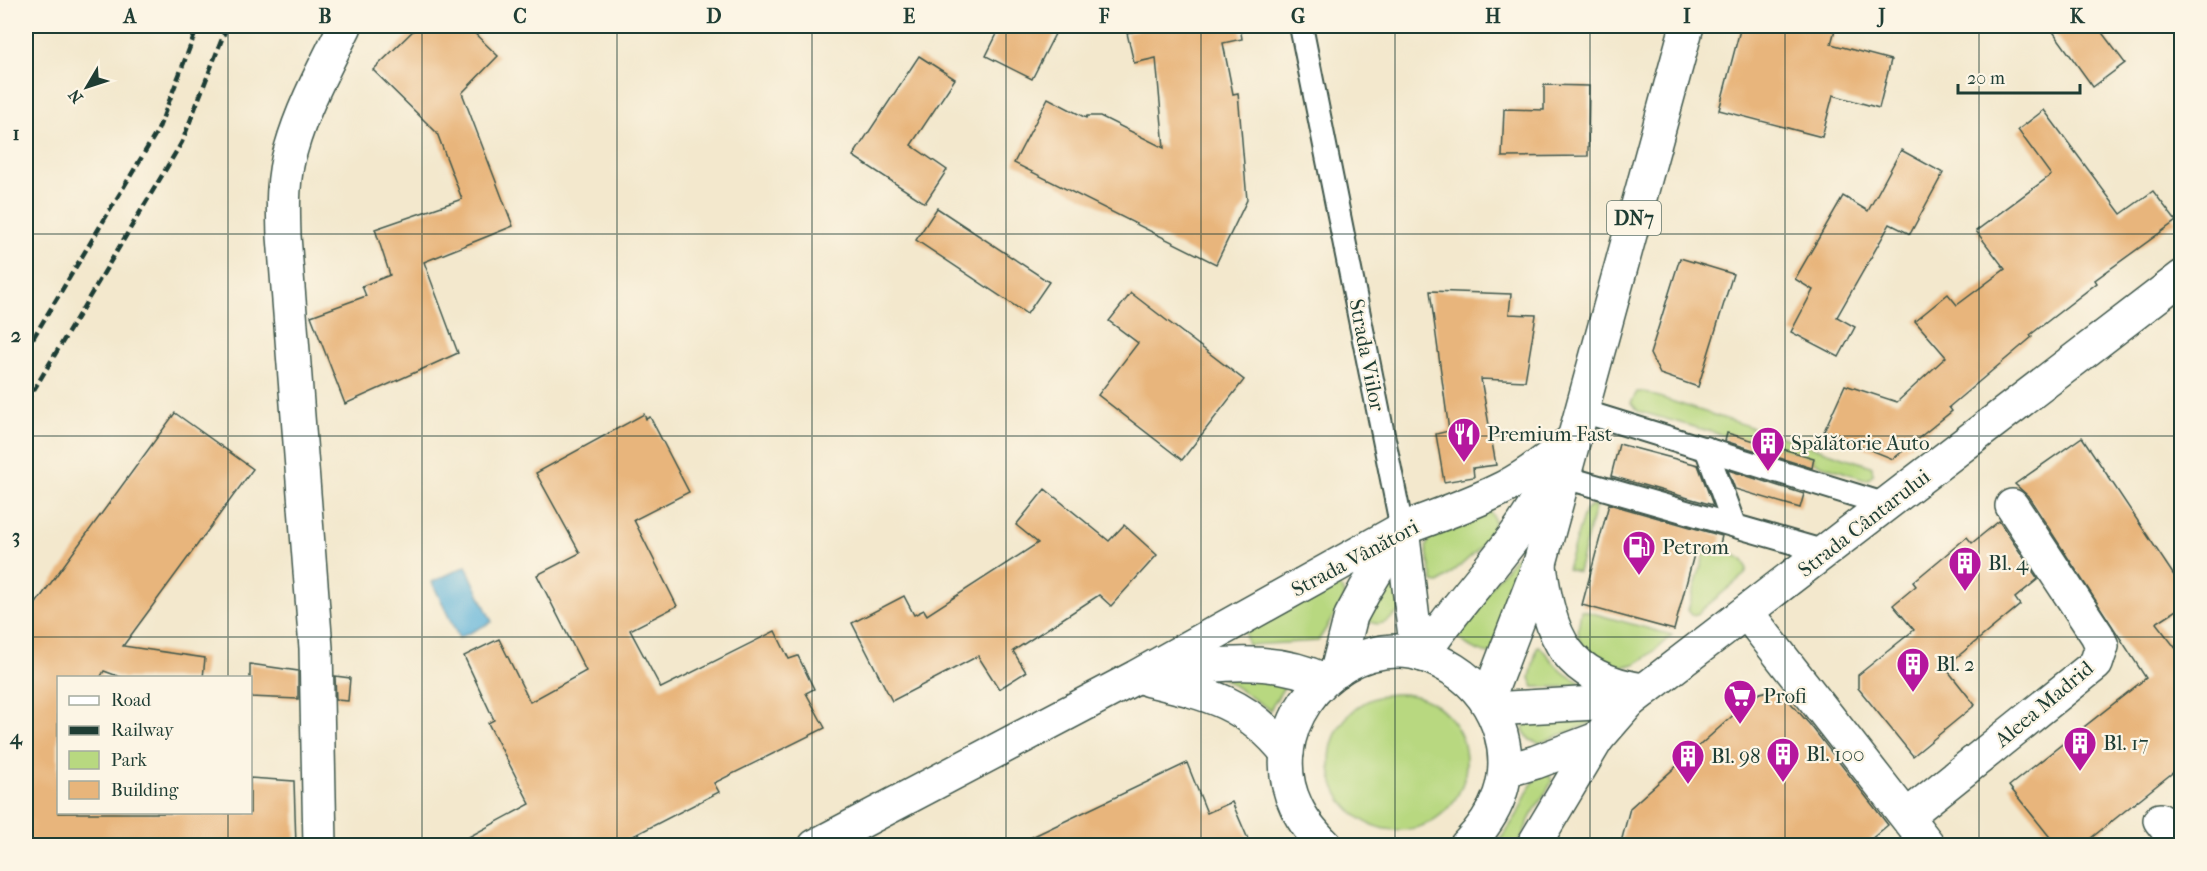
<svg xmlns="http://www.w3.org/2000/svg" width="2207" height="871" viewBox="0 0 2207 871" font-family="'IM FELL French Canon',serif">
	<rect width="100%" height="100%" fill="#fcf5e5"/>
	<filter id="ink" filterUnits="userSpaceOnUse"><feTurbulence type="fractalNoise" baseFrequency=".0167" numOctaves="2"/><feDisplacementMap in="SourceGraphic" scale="12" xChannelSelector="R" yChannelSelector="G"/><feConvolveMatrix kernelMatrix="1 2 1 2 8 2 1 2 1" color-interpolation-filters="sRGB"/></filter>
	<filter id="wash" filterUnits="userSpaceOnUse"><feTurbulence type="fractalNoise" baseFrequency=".008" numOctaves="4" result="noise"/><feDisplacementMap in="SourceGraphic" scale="24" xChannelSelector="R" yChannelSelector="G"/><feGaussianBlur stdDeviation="1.35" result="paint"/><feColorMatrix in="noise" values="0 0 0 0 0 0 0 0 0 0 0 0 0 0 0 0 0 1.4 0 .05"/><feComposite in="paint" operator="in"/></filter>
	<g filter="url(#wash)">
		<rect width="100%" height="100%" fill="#f3e8cd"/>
		<g fill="#b8d880" stroke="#6c8a5a" stroke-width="1.5">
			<polygon points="1637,392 1643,392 1868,465 1872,467 1873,474 1869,479 1865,479 1813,462 1814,458 1727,434 1726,436 1638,411 1631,403"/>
			<polygon points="1596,504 1578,572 1567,569 1585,510"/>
			<path d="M1490 512C1510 531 1452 572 1439 583L1433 582 1426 547 1430 537Z"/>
			<path d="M1532 537 1502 643 1489 654C1475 651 1460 643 1454 631Z"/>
			<path d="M1706 549 1718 553 1719 550C1731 554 1745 555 1747 570L1745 574 1697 614 1692 615 1688 610Z"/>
			<path d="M1398 556 1405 605C1394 616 1382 632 1366 619Z"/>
			<polygon points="1335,585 1341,588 1345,594 1344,600 1318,641 1248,645 1244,629"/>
			<path d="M1581 610 1672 635C1661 644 1648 659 1634 664 1616 671 1584 658 1579 638 1577 629 1580 619 1581 610Z"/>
			<path d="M1539 646C1555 662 1557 672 1580 682V686L1578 687H1534L1530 678 1537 647Z"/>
			<polygon points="1221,677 1289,679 1270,710"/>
			<circle cx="1398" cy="762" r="68"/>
			<polygon points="1595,715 1592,723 1539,743 1530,740 1523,730 1526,718"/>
			<path d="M1545 773 1550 776 1552 782 1531 816 1518 845 1495 846C1503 836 1510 826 1517 815 1525 800 1528 780 1545 773Z"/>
		</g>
		<polygon fill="#5db2d9" stroke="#3e7886" stroke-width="1.5" points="466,566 492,622 459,638 432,582"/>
		<g id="blocks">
			<g fill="#e8b57b">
				<polygon points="418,26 467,26 498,56 462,93 513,226 424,262 458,353 345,404 311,316 366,296 362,286 390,275 375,229 462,199 437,133 373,70"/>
				<polygon points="1001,26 1059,26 1032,79 986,56"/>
				<polygon points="1154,26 1240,26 1242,39 1223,43 1233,94 1238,93 1247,200 1216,264 1014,163 1048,98 1086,118 1087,116 1100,116 1164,148 1156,58 1134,63 1127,33 1154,27"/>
				<polygon points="1741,26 1836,26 1831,44 1891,60 1879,108 1833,95 1822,137 1719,110"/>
				<polygon points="2049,26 2097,26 2125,63 2093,87"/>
				<polygon points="919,56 955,79 911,145 947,170 925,203 853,156"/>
				<polygon points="1544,85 1589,86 1588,156 1502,157 1504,109 1544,110"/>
				<polygon points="2044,110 2121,214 2153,191 2176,221 2095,280 2097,283 2030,335 2032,337 1949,407 1952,411 1893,459 1824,431 1845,385 1897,402 1946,357 1915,321 1948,294 1957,305 2005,269 1976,231 2051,175 2018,130"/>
				<polygon points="1901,150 1943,173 1910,234 1890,224 1837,317 1855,327 1839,357 1791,332 1813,290 1795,279 1843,196 1868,211"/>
				<polygon points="937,208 1049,282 1027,314 916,240"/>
				<polygon points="1680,258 1733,274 1698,387 1660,374 1650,354"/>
				<polygon points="1430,291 1511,294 1509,314 1536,315 1525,381 1481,379 1496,465 1473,468 1474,477 1444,482 1436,434 1449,431"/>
				<polygon points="1131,293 1244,380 1182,460 1098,395 1138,343 1109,321"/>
				<polygon points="175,413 253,469 123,646 205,658 203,678 123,678 104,671 100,678 58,678 58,813 250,813 250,778 294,781 296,846 41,846 26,835 26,617"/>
				<polygon points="644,414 646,419 650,417 689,492 634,520 677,606 630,630 661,688 775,631 789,659 798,656 814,689 806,693 825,728 714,783 719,792 614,846 452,846 530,804 488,723 494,720 464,656 499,639 530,702 586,671 537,575 580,553 536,473"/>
				<polygon points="1727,433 1814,458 1812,468 1725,441"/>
				<polygon points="2082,437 2181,586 2181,607 2156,623 2181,655 2181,766 2081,846 2057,846 2009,786 2146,678 2028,496 2015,484"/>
				<polygon points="1619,444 1698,465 1713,505 1611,476"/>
				<polygon points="1728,470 1804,494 1800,508 1735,489"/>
				<polygon points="1045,489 1109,541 1124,525 1157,555 1111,606 1099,595 1013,651 1026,672 999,689 978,656 892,701 852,623 904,596 914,615 924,610 927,615 1038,543 1016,525"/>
				<polygon points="1609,504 1722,536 1718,552 1696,547 1674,630 1582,605"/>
				<polygon points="1999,521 2038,579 2015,598 2020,605 1945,667 1975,705 1913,756 1858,688 1858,675 1914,630 1893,605 1916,586 1913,582 1967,537 1972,543"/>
				<polygon points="250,664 298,671 298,699 250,697"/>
				<polygon points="335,676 350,678 348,701 336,700"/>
				<polygon points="1772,690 1781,692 1811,726 1888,825 1863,846 1620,846 1630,808 1749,701 1760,693"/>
				<polygon points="1187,763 1207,813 1232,802 1251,846 1013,846"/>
			</g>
		</g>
	</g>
	<g filter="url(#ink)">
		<use href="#blocks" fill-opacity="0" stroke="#3f574b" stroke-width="1.5"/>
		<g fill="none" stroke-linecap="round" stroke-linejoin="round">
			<defs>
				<g id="service">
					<polyline points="1301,26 1402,529"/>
					<polyline points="1582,411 1887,505"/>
					<polyline points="1706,448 1734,525"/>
					<polyline points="1564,477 1826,552"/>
				</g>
				<g id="minor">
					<polyline points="1402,529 1417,653"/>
					<polyline points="1747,613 1929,846"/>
					<polyline points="1337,671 1351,616 1365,590 1401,530"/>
					<path d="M1161 673C1216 663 1273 656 1324 680"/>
					<path d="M1149 680C1210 694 1247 703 1287 753"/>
					<polyline points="1492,709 1630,701"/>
					<polyline points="1505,771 1536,762 1597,739 1630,701 2182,277"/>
					<polyline points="1907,816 2096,664 2102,646 2097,635 2012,506"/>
					<polyline points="2160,820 2180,846"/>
					<path d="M320 846 316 648 284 236C283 207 282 177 291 149 303 106 326 65 345 26"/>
					<path d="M815 846 1136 677 1402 529C1434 517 1466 506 1497 491 1525 478 1549 458 1574 439"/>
					<polyline points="1533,846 1597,739"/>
				</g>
				<g id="primary">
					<path d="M1540 566C1550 638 1566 679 1644 690"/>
					<path d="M1423 655C1450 613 1484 577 1514 537 1529 517 1541 496 1553 474"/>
					<polyline points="1487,701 1540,563 1687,26"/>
					<path d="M1326 846C1314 834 1303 822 1296 806 1262 735 1322 651 1398 651 1419 651 1436 659 1454 670 1478 685 1493 707 1501 734 1513 779 1497 814 1466 846"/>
				</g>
			</defs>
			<use href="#service" stroke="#3f574b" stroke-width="26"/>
			<use href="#minor" stroke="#3f574b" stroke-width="36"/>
			<use href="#primary" stroke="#3f574b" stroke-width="36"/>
			<use href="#service" stroke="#fff" stroke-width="22"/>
			<use href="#minor" stroke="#fff" stroke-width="33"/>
			<use href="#primary" stroke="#fff" stroke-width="33"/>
			<g stroke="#1f3d34" stroke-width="4.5" stroke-dasharray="9 4.5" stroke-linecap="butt">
				<polyline points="26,350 158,130 198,26"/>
				<polyline points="26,403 182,142 227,26"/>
			</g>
		</g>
	</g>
	<path fill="none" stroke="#1f3d34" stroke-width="1.5" stroke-opacity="0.55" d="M228 26V678M422 26V846M617 26V846M812 26V846M1006 26V846M1201 26V846M1395 26V846M1590 26V846M1785 26V846M1979 26V846M26 234H2182M26 436H2182M26 637H2182M228 812V846"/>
	<defs>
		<symbol id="restaurant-pin" viewBox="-11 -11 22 30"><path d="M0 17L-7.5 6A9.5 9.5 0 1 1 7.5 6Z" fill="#b5179e" stroke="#fcf5e5"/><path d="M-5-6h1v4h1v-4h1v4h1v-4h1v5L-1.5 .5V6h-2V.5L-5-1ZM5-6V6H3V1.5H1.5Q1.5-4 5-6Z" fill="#fff"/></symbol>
		<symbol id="building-pin" viewBox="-11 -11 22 30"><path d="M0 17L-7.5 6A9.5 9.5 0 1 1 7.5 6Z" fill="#b5179e" stroke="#fcf5e5"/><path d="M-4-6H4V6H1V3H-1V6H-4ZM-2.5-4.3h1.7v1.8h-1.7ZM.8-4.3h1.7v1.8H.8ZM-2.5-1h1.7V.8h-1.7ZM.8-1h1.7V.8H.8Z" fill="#fff"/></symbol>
		<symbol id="fuel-pin" viewBox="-11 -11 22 30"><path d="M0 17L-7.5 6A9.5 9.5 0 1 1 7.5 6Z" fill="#b5179e" stroke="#fcf5e5"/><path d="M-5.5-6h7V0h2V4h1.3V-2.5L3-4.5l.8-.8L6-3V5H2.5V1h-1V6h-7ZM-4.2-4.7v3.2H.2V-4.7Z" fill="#fff"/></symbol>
		<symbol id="supermarket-pin" viewBox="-11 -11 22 30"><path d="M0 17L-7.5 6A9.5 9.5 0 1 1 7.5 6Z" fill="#b5179e" stroke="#fcf5e5"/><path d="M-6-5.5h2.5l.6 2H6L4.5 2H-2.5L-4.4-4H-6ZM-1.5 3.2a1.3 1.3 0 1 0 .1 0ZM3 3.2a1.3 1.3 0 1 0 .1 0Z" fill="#fff"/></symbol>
	</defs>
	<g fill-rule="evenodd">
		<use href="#restaurant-pin" x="1445" y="415" width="38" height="52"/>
		<use href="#building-pin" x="1749" y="424" width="38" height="52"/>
		<use href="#fuel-pin" x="1620" y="528" width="38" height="52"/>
		<use href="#building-pin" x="1946" y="544" width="38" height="52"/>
		<use href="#building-pin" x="1894" y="645" width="38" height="52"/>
		<use href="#supermarket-pin" x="1721" y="677" width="38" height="52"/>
		<use href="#building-pin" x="2061" y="724" width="38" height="52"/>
		<use href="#building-pin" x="1764" y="735" width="38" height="52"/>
		<use href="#building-pin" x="1669" y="737" width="38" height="52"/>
	</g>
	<g text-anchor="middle" stroke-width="4.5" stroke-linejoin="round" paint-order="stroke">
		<rect fill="#fcf5e5" stroke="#617469" stroke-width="1.5" x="1607" y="201" width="54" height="34" rx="4.5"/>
		<g font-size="20" font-weight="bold" fill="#1f3d34">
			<text x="1634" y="225">DN7</text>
		</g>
		<g font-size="21" fill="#1f3d34" stroke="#fcf5e5">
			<text transform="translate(1367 355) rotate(79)" y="7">Strada Viilor</text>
			<text transform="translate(1864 523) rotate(-38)" y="7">Strada Cântarului</text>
			<text transform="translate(1355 558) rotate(-28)" y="7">Strada Vânători</text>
			<text transform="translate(2044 704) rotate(-40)" y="7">Aleea Madrid</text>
		</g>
		<g font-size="21" fill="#1f3d34" stroke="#fcf5e5" text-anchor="start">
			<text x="1487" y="441">Premium Fast</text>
			<text x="1791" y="450">Spălătorie Auto</text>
			<text x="1662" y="554">Petrom</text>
			<text x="1988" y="570">Bl. 4</text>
			<text x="1936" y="671">Bl. 2</text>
			<text x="1763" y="703">Profi</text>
			<text x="2103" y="750">Bl. 17</text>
			<text x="1806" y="761">Bl. 100</text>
			<text x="1711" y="763">Bl. 98</text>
		</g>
	</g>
	<rect width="2207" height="871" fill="none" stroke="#fcf5e5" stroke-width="66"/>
	<rect x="57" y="676" width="195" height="138" fill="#fcf5e5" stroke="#a4ab9e" stroke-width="1.5"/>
	<rect x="69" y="696" width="30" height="9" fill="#ffffff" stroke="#a4ab9e" stroke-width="1.5"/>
	<text x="111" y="706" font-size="18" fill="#1f3d34">Road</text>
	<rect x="69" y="726" width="30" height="9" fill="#1f3d34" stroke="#a4ab9e" stroke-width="1.5"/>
	<text x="111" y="736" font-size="18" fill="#1f3d34">Railway</text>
	<rect x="69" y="751" width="30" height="18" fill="#b8d880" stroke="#a4ab9e" stroke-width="1.5"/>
	<text x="111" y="766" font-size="18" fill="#1f3d34">Park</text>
	<rect x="69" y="781" width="30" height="18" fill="#e8b57b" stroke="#a4ab9e" stroke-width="1.5"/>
	<text x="111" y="796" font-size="18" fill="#1f3d34">Building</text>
	<g transform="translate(87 87) rotate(231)" stroke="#fcf5e5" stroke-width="4.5" paint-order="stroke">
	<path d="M0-4.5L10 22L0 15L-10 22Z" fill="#1f3d34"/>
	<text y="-9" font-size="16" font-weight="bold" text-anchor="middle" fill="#1f3d34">N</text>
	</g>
	<path d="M1958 84v9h122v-9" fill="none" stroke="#1f3d34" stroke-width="3"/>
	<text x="1967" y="84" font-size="18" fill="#1f3d34" stroke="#fcf5e5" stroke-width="4.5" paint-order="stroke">20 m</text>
	<rect x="33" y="33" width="2141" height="805" fill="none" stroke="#1f3d34" stroke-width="2"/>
	<g font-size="20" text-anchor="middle" font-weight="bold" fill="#1f3d34">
		<text x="130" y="23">A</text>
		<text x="325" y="23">B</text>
		<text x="520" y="23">C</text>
		<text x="714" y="23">D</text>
		<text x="909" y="23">E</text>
		<text x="1104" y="23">F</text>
		<text x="1298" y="23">G</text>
		<text x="1493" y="23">H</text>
		<text x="1687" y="23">I</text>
		<text x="1882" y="23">J</text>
		<text x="2077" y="23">K</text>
		<text x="16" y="140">1</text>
		<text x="16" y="342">2</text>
		<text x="16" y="543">3</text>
		<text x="16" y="744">4</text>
	</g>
</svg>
